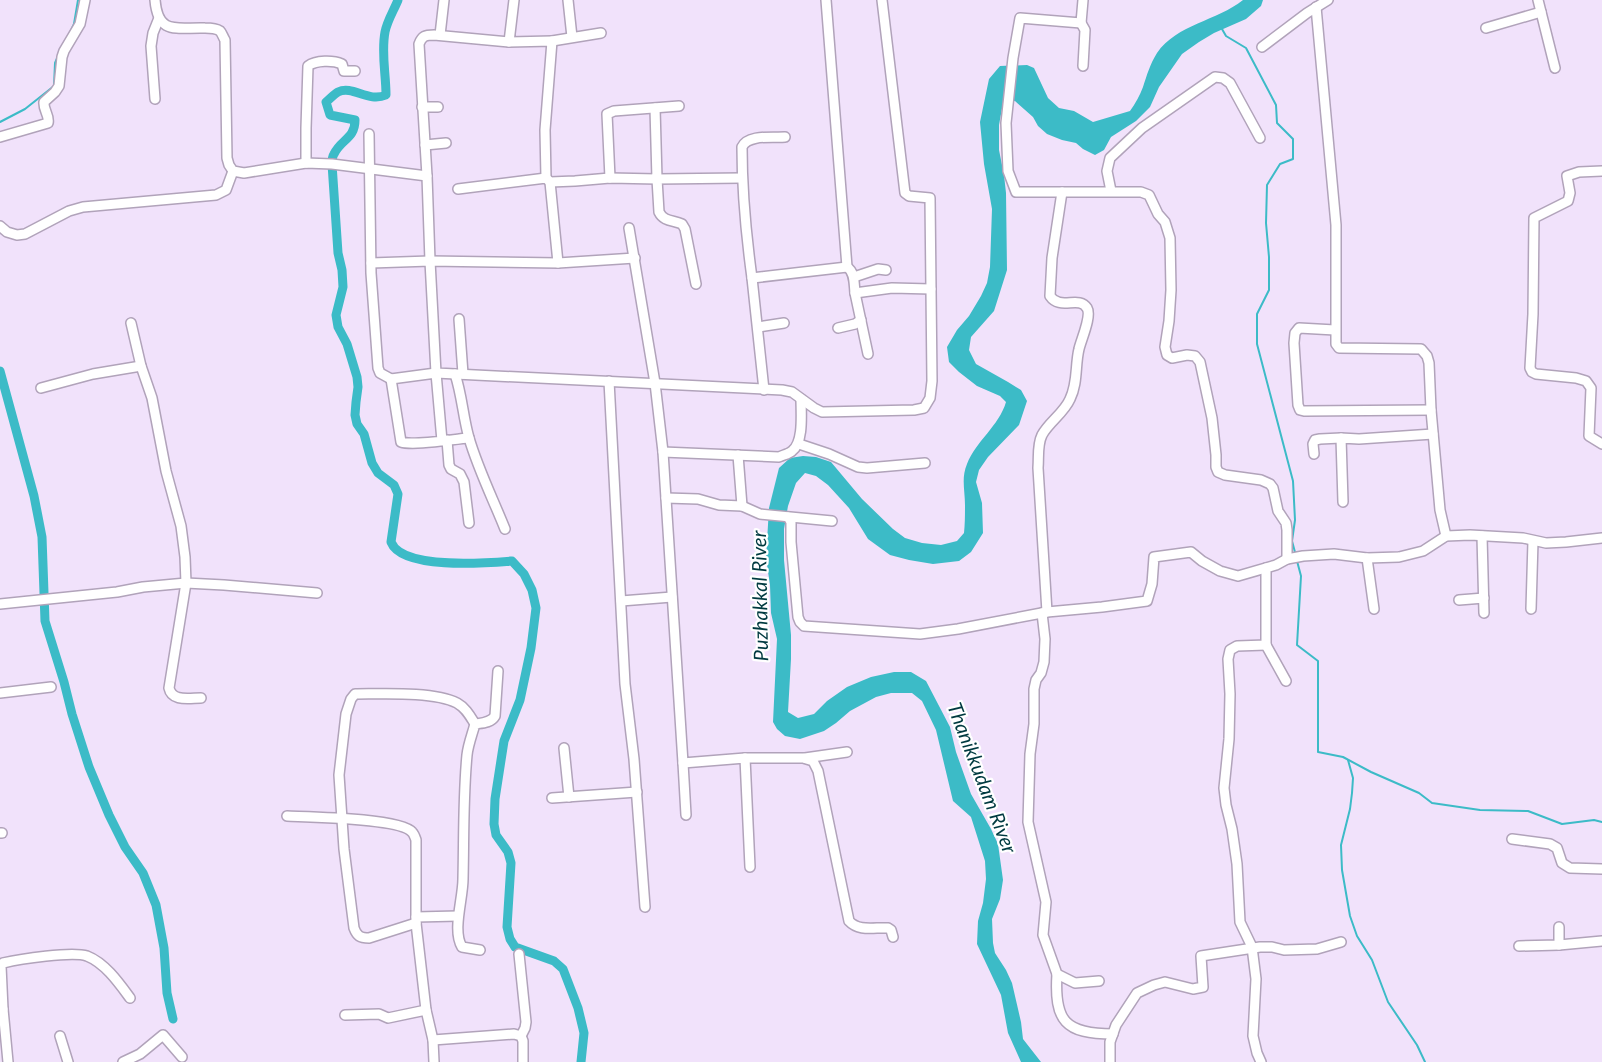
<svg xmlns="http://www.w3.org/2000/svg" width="1602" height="1062" viewBox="0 0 1602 1062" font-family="Lato,sans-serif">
	<rect width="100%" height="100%" fill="#f1e2fb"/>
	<path fill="#3cbbc7" d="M1243 0H1263L1261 6 1246 19 1214 33 1199 42 1182 54 1159 87 1150 107 1136 121 1111 137 1104 150 1095 155 1083 149 1076 143 1062 140 1047 134 1038 126 1033 117 1015 101 1003 103 999 125V150L1004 175 1006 193 1007 270 994 311 971 337 969 350 976 364 1008 382 1021 390 1027 401 1019 425 988 457 979 470 976 482 982 503 983 533 971 552 959 561 933 564 909 560 890 555 868 539 849 508 828 485 816 476 805 473 796 483 788 506 784 529V560L791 635V659L788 712 798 718 814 714 827 701 847 687 871 677 894 672H911L926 681 950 727 956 752 971 794 991 829 998 844 1003 880 1000 899 992 919 993 943 995 953 1006 970 1012 983 1021 1022 1023 1039 1041 1062H1021L1008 1033 1001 995 977 944 978 921 983 903 986 879 985 861 971 817 953 801 936 730 922 701 912 693H891L876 697 850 711 836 723 824 731 800 739 785 736 777 729 773 722 777 639 771 613 770 585 766 558 769 508 779 468 790 458 803 456 816 457 831 462 862 499 893 529 905 538 922 543 941 545 957 541 964 533C965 524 965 515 965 505 965 491 961 478 967 464 976 441 999 426 1006 402L1000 396 977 386 959 372 949 362 947 347 957 330 969 316 981 296 987 283 990 267 992 209 984 164 980 122 989 79 1000 66 1027 65 1034 68 1048 98 1059 108 1074 111 1093 122 1130 111C1135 104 1140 95 1143 87 1147 75 1150 64 1157 53 1177 24 1217 21 1243 0Z"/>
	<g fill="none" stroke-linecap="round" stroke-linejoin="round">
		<g stroke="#3cbbc7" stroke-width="2">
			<polyline points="1222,29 1226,36 1246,48 1276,105 1277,123 1293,139 1293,159 1280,164 1267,185 1266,223 1269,257 1269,290 1257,314 1257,344 1293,481 1295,520 1292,541 1296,556"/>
			<polyline points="69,35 74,24 78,0"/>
			<polyline points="0,122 25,109 54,86 55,63 58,56"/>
			<polyline points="1297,561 1301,576 1297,645 1318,661 1318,752 1343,757 1371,772 1419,793 1432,803 1480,810 1528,811 1562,824 1594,820 1602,822"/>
			<polyline points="1348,760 1353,778 1352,793 1350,809 1341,845 1342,870 1350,916 1357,936 1372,960 1388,1002 1417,1045 1425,1062"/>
		</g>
		<g stroke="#3cbbc7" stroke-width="9">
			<path d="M398 0C394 10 387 21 385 32 381 53 386 74 386 95 368 103 353 85 338 92 334 94 330 99 326 102L330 115 355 120C355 139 341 139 334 154 332 157 332 161 332 164L338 253 342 270 343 287 336 315 338 327 347 344 357 377 358 387 356 402 355 415 357 424 364 434 372 463 378 473 394 485 398 494 391 542C402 570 486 563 512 561L524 574 532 590 536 608 531 648 520 700 504 741 495 799 494 824 496 835 508 852 511 863 507 927 510 939 515 947 554 961 563 969 578 1008 584 1033 581 1062"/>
			<polyline points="0,371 34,496 42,537 45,621 64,682 72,714 89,767 109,815 125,847 143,873 156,905 164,948 167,993 173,1019"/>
		</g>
		<defs>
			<g id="minor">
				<path d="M155 0C158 36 177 27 205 28 209 28 217 29 220 31 222 33 223 37 225 40L227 158 229 165 233 171 244 173 306 163 332 164 427 176"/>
				<polyline points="514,0 509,42 552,41 545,130 546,178"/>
				<polyline points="568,0 572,37"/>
				<polyline points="826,0 847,267"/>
				<polyline points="1083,0 1081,23 1020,18 1013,58 1006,123 1008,171 1016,192 1141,192 1149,195 1158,214 1165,222 1170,238 1171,290 1169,321 1165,347 1167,355 1172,358 1187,355 1195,356 1200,362 1212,418 1216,455 1216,467 1218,472 1225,475 1261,480 1270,484 1273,488 1278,511 1286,523 1287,530 1287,559"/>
				<polyline points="1538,0 1555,68"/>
				<polyline points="1316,7 1336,225 1336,344 1339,348 1421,349 1427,356 1429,363 1431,410 1440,510 1446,536"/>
				<polyline points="1081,23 1085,30 1083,66"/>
				<polyline points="1486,28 1541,12"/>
				<polyline points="440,35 444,0"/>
				<polyline points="552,41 601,33"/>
				<path d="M509 42 434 35C425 35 422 36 419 44L427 176 430 261 436 373 782 390 792 392 814 408 822 412 914 410 924 408 930 398 932 381 930 198 909 196 905 193 882 0"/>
				<polyline points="1262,47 1307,13 1328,0"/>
				<polyline points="155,99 151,46 153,33 159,18"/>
				<polyline points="422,107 438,107"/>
				<polyline points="369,134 371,273 378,368 380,373 391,379"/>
				<path d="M0 137 48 123C50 116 43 110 44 102L55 92 59 86 62 57 64 51 80 24 85 0"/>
				<path d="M785 137C773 138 748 134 742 147 742 191 746 234 752 278L847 267C855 272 854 284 855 293L892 288 931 289"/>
				<polyline points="425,145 446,143"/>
				<path d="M306 163V128L308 66C316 60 333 60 342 64L344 71H355"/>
				<polyline points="1602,171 1579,172 1567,176 1570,193 1568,201 1534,218 1533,314 1530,368 1532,372 1536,374 1576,378 1586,381 1591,388 1589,436 1602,444"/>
				<polyline points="610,178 607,114 614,111 679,106"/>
				<polyline points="550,182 558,263"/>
				<polyline points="458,189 546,178 550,182 575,181 610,178 657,179 655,108"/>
				<polyline points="1111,191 1107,171 1110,158 1142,128 1215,77 1223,78 1230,83 1260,138"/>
				<polyline points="0,226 7,232 17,235 25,234 69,211 83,207 216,195 226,190 233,171"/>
				<polyline points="629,228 655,383 663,452 683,763 745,758 750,867"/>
				<polyline points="371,263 430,261 558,263 635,258"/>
				<polyline points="854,277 878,269 886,270"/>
				<polyline points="752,278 764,390"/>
				<path d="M696 284 685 229 682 224C673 220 664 222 659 212L657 179 742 178"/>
				<polyline points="855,293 868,354"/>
				<polyline points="459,319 463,374"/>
				<path d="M131 323 141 366 152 398 166 471 181 526 185 557 186 583 169 688C172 702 189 698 201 698"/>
				<polyline points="758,327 784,323"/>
				<polyline points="838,328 855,324 861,320"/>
				<polyline points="1335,330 1299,328 1295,333 1294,343 1298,405 1300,410 1304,411 1431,410"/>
				<path d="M455 374C462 395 463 417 469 438 478 469 493 499 505 529"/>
				<polyline points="609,381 625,684 634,759 645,907"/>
				<polyline points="41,388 93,374 141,366"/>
				<polyline points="447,440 449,465 451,469 460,474 464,482 469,523"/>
				<path d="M442 441 436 373 391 379 401 442C413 446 454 439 469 438"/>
				<polyline points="799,444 829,454 858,467 867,468 925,463"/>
				<path d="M663 452 779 457C783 455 789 454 792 451 804 442 801 413 801 399"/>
				<polyline points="1314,454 1313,444 1315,440 1320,439 1341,438"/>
				<polyline points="738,455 742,506"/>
				<polyline points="666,498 698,499 719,505 742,506 760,514 832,521"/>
				<polyline points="1343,502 1341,438 1359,439 1433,434"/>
				<polyline points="788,517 791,522 791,542 798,617 800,622 804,626 920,634 958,629 1047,612 1102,607 1147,601 1152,584 1154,557 1191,552 1202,561 1220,571 1238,576 1276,565 1287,559 1303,556 1334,554 1367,558 1399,557 1423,551 1446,536 1470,535 1523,538 1546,543 1566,542 1602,538"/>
				<polyline points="1482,536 1484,613"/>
				<polyline points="1367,558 1374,609"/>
				<polyline points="1459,600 1484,598"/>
				<polyline points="621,601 672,597"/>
				<polyline points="0,604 117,592 143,587 186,583 224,585 317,593"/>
				<polyline points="1531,609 1533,541"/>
				<path d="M1047 612 1038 468C1039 457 1037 445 1042 435 1049 422 1064 413 1070 399 1078 383 1075 365 1079 349 1081 340 1092 316 1087 308 1079 295 1060 311 1050 296L1052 258 1062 192"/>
				<polyline points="1042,613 1045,639 1044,662 1041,673 1036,680 1034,689 1034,724 1030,754 1028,822 1046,902 1043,935 1057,974 1075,983 1099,981"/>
				<polyline points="1266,645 1286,681"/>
				<polyline points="0,693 51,687"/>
				<polyline points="564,748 569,797"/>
				<path d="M745 758H803L813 761 818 771 849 921C859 932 875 927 888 928L891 930 893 937"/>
				<polyline points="805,758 847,752"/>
				<polyline points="683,763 686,815"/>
				<polyline points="552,798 637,792"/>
				<path d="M287 816C309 817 400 818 412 832 414 834 415 837 416 840V923L426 1010 433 1040 434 1062"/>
				<polyline points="0,833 2,833"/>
				<polyline points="1512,839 1550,844 1557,848 1562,863 1570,868 1602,869"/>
				<polyline points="416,917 458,916"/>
				<path d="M416 923 369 938C360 938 357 936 354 928L344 849 339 775 346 714 351 699 355 694C381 694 434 691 457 703 466 708 470 716 475 724"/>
				<polyline points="1559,927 1559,945"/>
				<polyline points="1519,946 1559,945 1602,941"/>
				<path d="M480 950 462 947C452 931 463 899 463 879 464 838 463 797 467 755 468 745 472 735 475 724 482 723 491 723 495 716L498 671"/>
				<polyline points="519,954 526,1022 525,1028 521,1036"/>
				<path d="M1057 974C1054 1021 1065 1034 1113 1034"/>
				<polyline points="3,1009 8,1062"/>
				<path d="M0 1010 3 1009 1 966 3 963C20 959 72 951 87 956 105 963 119 983 130 998"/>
				<polyline points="345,1015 379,1014 388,1018 426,1010"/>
				<polyline points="60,1036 68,1062"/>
				<polyline points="433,1040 514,1034 521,1036 523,1041 523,1062"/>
				<polyline points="123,1062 140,1054 163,1035 182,1057"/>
				<polyline points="1110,1062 1110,1042 1116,1025 1137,993 1154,985 1165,982 1193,989 1203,987 1201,956 1260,947 1272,947 1284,950 1317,949 1341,942"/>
				<polyline points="1261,1062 1257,1053 1253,1036 1256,979 1252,947 1240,922 1237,864 1232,829 1226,805 1224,788 1229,739 1230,694 1228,659 1230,650 1237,646 1266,645 1266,568"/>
			</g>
		</defs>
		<use href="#minor" stroke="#b1a3ba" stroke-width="12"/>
		<use href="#minor" stroke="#fff" stroke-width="9"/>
	</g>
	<g text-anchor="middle" stroke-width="4.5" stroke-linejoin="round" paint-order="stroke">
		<g font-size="20" font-style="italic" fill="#003a40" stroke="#fff">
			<text transform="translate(760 596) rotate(-91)" y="7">Puzhakkal River</text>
			<text transform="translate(982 778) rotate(69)" y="7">Thanikkudam River</text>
		</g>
	</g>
</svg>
